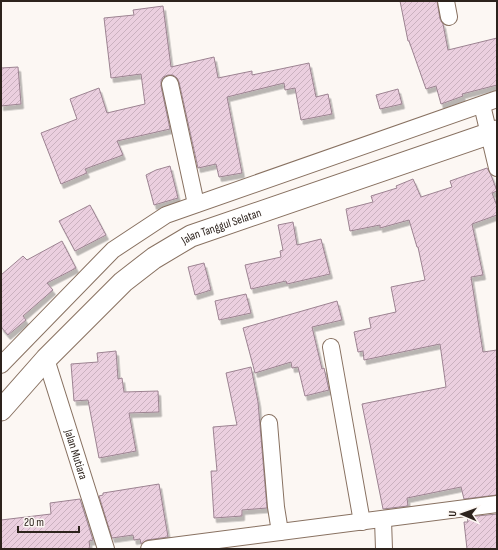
<svg xmlns="http://www.w3.org/2000/svg" width="498" height="550" viewBox="0 0 498 550" font-family="'Sofia Sans Condensed',sans-serif">
	<defs>
		<pattern id="building-hatch" width="6" height="6" patternUnits="userSpaceOnUse"><rect width="6" height="6" fill="#ebcfdf"/><path d="M-1 1l2-2M0 6l6-6M5 7l2-2" fill="none" stroke="#cab1bf"/></pattern>
		<filter id="shadow"><feDropShadow dx="2.5" dy="4.5" stdDeviation="0" flood-color="#0004"/></filter>
	</defs>
	<rect width="100%" height="100%" fill="#fcf7f3"/>
	<g fill="url(#building-hatch)" stroke="#9c8391" filter="url(#shadow)">
		<polygon points="400,1 437,1 440,19 443,24 448,50 497,38 497,85 462,94 463,96 441,104 436,86 426,89 409,41 408,41"/>
		<polygon points="163,6 171,67 214,57 218,78 252,71 252,75 309,63 316,97 328,94 332,114 301,120 295,88 285,90 284,83 227,97 242,173 219,177 216,164 198,168 179,82 177,78 173,75 168,75 163,77 161,81 161,86 170,129 117,141 123,155 85,169 87,173 61,184 41,133 77,119 70,99 99,88 107,113 145,104 141,74 111,78 104,18 134,15 133,10"/>
		<polygon points="18,67 21,104 1,106 1,68"/>
		<polygon points="398,89 402,104 380,109 376,95"/>
		<polygon points="170,166 178,198 154,205 146,175 156,170"/>
		<polygon points="487,168 491,175 497,191 492,193 497,206 497,215 472,224 483,275 471,277 483,352 497,350 497,495 464,499 461,487 407,498 408,506 383,509 362,404 446,387 440,344 364,360 363,351 358,352 354,332 371,328 369,318 396,312 391,287 425,280 418,247 417,247 409,220 380,228 380,225 350,231 346,209 373,202 371,196 397,188 396,186 413,179 421,197 452,187 450,181"/>
		<polygon points="90,205 106,235 75,251 59,221"/>
		<polygon points="293,222 297,245 321,239 330,274 287,284 286,281 251,289 245,265 281,257 280,251 283,250 278,225"/>
		<polygon points="62,241 76,268 47,283 53,290 23,316 26,320 8,335 1,327 1,275 23,256 27,260"/>
		<polygon points="204,263 211,290 195,295 188,267"/>
		<polygon points="246,294 251,313 219,320 215,301"/>
		<polygon points="337,301 342,320 312,327 322,369 324,368 329,390 305,396 298,367 292,368 291,362 255,373 243,328"/>
		<polygon points="116,351 118,379 122,378 124,392 158,391 159,412 129,413 136,451 99,458 88,400 74,401 71,364 98,362 97,353"/>
		<polygon points="251,367 258,402 267,508 242,510 242,516 214,518 211,471 217,471 213,427 237,425 226,373"/>
		<polygon points="159,484 168,537 147,540 141,544 140,539 134,540 133,535 112,538 99,496 103,495 103,493"/>
		<polygon points="80,499 93,540 89,541 90,549 1,549 1,520 51,514 50,503"/>
		<polygon points="497,514 497,549 467,549 464,522 468,522 467,517"/>
	</g>
	<g fill="none" stroke-linecap="round" stroke-linejoin="round">
		<defs>
			<g id="minor">
				<polyline points="446,1 449,17"/>
				<polyline points="170,84 196,204"/>
				<polyline points="482,105 497,168"/>
				<polyline points="331,347 362,522"/>
				<path id="s1" d="M46 359 106 549"/>
				<polyline points="1,365 113,250 166,215 497,99"/>
				<polyline points="269,423 276,507 280,532"/>
				<polyline points="383,520 384,549"/>
				<polyline points="149,549 497,504"/>
			</g>
			<g id="tertiary">
				<path id="s2" d="M1 410 46 359 123 282 154 258 191 236 497 131"/>
			</g>
		</defs>
		<use href="#minor" stroke="#887161" stroke-width="18"/>
		<use href="#tertiary" stroke="#887161" stroke-width="23"/>
		<use href="#minor" stroke="#fff" stroke-width="16"/>
		<use href="#tertiary" stroke="#fff" stroke-width="21"/>
	</g>
	<g text-anchor="middle" stroke-width="4" stroke-linejoin="round" paint-order="stroke">
		<g font-size="12" fill="#2d231d" stroke="#fcf7f3">
			<text dy="4" stroke="none"><textPath href="#s2" startOffset="291">Jalan Tanggul Selatan</textPath></text>
			<text dy="4" stroke="none"><textPath href="#s1" startOffset="100">Jalan Mutiara</textPath></text>
		</g>
	</g>
	<rect width="498" height="550" fill="none" stroke="#2d231d" stroke-width="4"/>
	<g transform="translate(462 514) rotate(272)" stroke="#fcf7f3" stroke-width="3" paint-order="stroke">
	<path d="M0-3L7 15L0 10L-7 15Z" fill="#2d231d"/>
	<text y="-6" font-size="11" font-weight="bold" text-anchor="middle" fill="#2d231d">U</text>
	</g>
	<path d="M18 526v6h61v-6" fill="none" stroke="#2d231d" stroke-width="2"/>
	<text x="24" y="526" font-size="12" fill="#2d231d" stroke="#fcf7f3" stroke-width="3" paint-order="stroke">20 m</text>
</svg>
